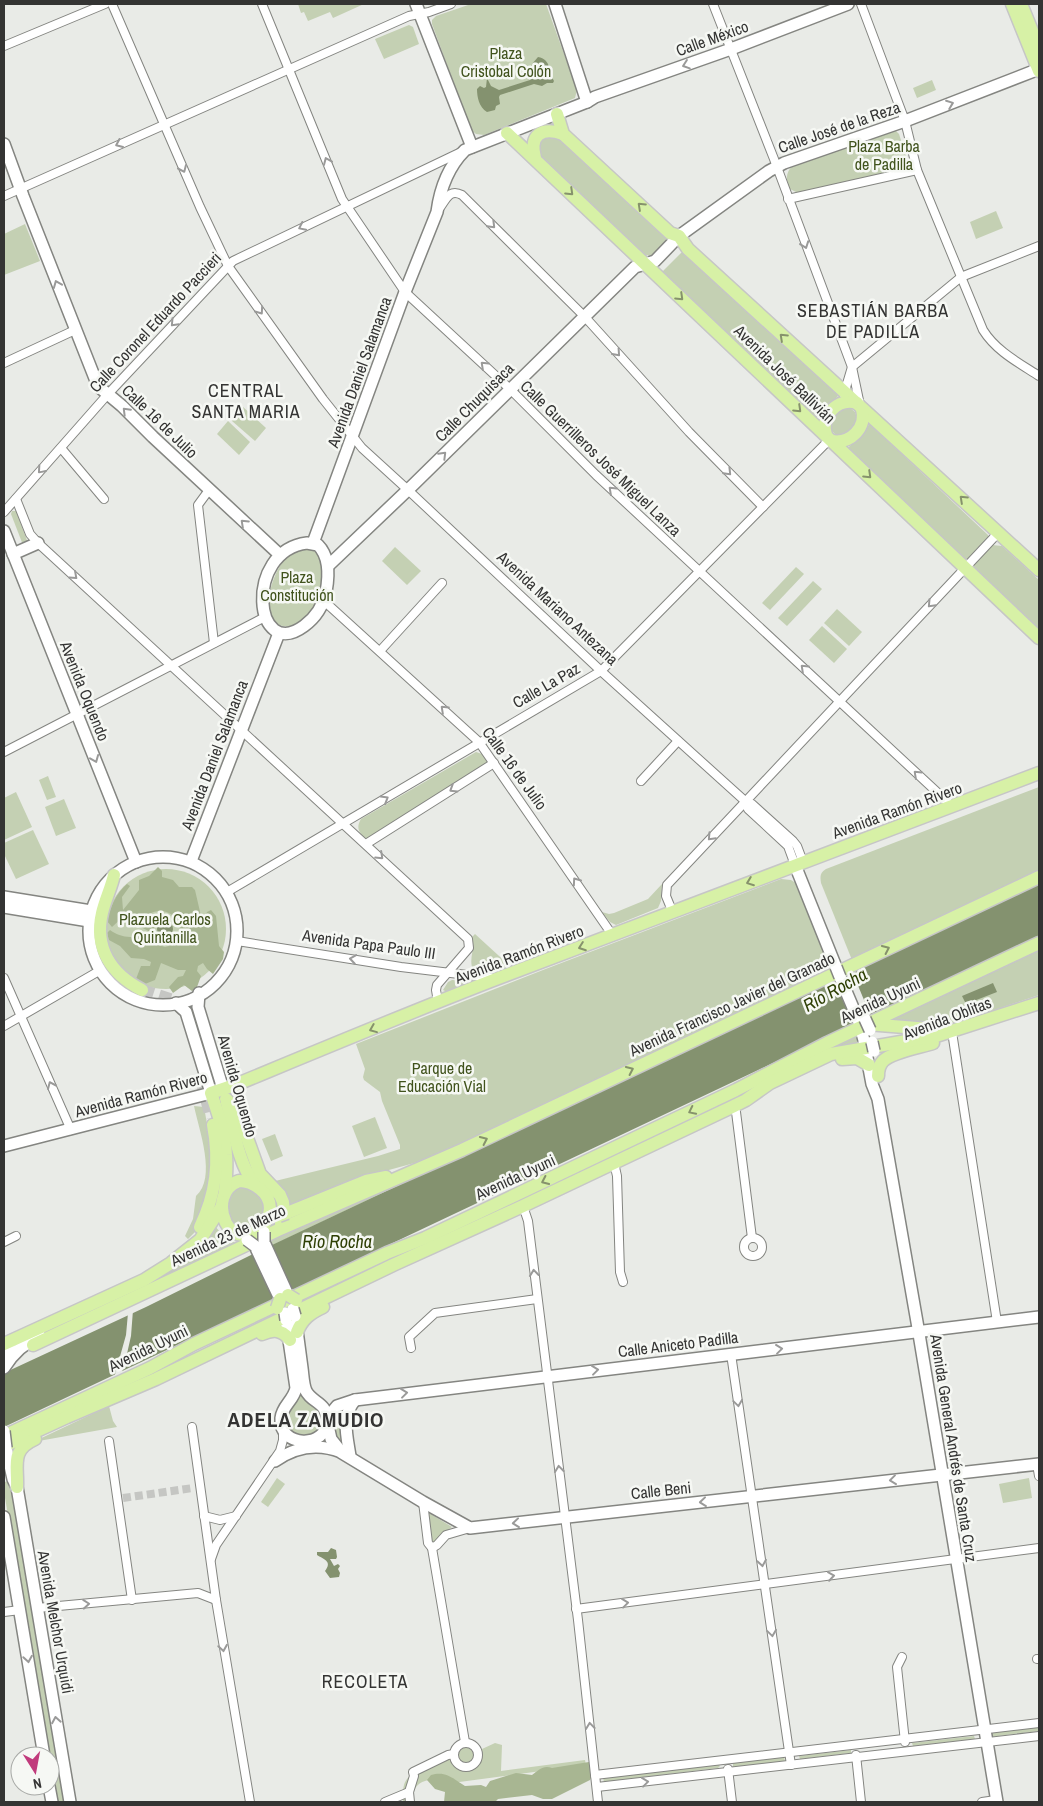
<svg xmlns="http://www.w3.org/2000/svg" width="1043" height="1806" viewBox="0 0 1043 1806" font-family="'Archivo Narrow',sans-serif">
	<rect width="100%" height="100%" fill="#e9ebe7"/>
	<g fill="#c4d0b3">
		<polygon points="298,4 364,4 333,18 330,12 308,21 304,12 301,13"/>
		<polygon points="471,4 546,4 577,90 575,98 484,135 476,134 471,130 432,24 432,20 436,16"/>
		<polygon points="409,25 413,27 419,44 384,59 375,39"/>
		<polygon points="932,80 936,90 917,98 913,88"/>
		<path d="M893 131H896L899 134 907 159 906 166 901 171 800 194 790 189C786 180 785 174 792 166Z"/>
		<polygon points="558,136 666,237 667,241 652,255 645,255 539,154 539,139"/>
		<polygon points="996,211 1003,228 976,239 970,222"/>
		<polygon points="25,224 40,261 4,275 4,234"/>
		<polygon points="683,252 837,394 838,396 819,417 816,417 663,273 663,271 681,253"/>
		<polygon points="243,407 266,428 255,441 232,421"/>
		<polygon points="849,407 855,412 858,421 847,434 836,435 831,430 831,419 841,409"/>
		<polygon points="228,421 250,442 239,455 217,434"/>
		<polygon points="870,424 988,535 988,537 967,559 965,560 848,448"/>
		<polygon points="12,511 16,511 28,543 23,545 11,514"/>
		<polygon points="992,545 1002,546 1039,580 1039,630 974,568 974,565"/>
		<polygon points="395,547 421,571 407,585 382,561"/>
		<path d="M308 548C338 555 319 633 283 626 256 621 273 569 287 557 293 552 300 550 308 548Z"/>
		<polygon points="796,567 804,574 770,610 762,603"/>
		<polygon points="813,581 822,589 787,626 778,618"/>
		<polygon points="837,609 862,632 849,646 824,623"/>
		<polygon points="822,626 847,649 834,663 809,640"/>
		<path d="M476 752 482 754 489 764 367 840C360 833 355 829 361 819Z"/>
		<polygon points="48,776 56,797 47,800 39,780"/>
		<path d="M1039 787V872L852 960 821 883C820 876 820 873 826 869Z"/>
		<polygon points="16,792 32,827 4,840 4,798"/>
		<polygon points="64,799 76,828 56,836 45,807"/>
		<polygon points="33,830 49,864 16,879 4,854 4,843"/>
		<circle cx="166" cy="929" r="60"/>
		<polygon points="781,879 791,880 799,885 829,960 825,962 822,966 797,978 800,984 429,1159 367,1176 287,1209 271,1182 378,1156 400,1149 400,1145 382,1101 380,1092 364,1080 363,1077 365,1069 356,1044 543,970"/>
		<polygon points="662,884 661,901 658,908 616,925 610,922 602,912 609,914 614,913 648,899"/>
		<path d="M475 934 511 967C498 972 486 976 473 970 468 958 476 949 472 937Z"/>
		<polygon points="1039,949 1039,995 944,1027 885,1021"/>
		<polygon points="452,980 464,981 468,983 447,992 443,990 448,982"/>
		<polygon points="857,1034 859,1045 744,1096 353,1280 409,1250"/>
		<path d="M194 1106 204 1107 212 1152V1175L196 1231 188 1239 185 1236 193 1219 196 1196C217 1178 199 1130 194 1106Z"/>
		<polygon points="375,1117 387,1148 364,1157 352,1126"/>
		<polygon points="275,1134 283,1156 271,1161 262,1139"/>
		<polygon points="431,1170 273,1245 270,1239"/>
		<path d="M249 1186C268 1205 271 1215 246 1230L235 1227C226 1208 225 1204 237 1187Z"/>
		<polygon points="214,1225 220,1232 235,1243 235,1245 224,1248 135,1290 185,1260 192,1254"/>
		<path d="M300 1388C315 1404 336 1420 310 1437L295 1434C279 1420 293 1403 300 1388Z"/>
		<polygon points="109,1406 113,1421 117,1427 33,1442"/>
		<path d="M343 1408 341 1422 343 1446C333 1434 329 1417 343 1408Z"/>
		<polygon points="277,1478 285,1484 268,1507 261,1502"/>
		<polygon points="1029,1478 1032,1498 1003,1503 999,1484"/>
		<polygon points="10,1481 65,1802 57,1802 4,1492 4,1482"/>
		<polygon points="429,1513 452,1527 442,1534 435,1543 432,1543 427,1514"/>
		<polygon points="1039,1727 1039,1731 990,1737 989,1733"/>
		<polygon points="974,1736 975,1739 913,1746 912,1743"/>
		<path d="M495 1743 502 1745 501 1771 585 1760 586 1765 452 1783 451 1777C433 1780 410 1777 414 1802H403C403 1795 402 1785 407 1779 414 1770 439 1763 450 1758 452 1760 453 1765 456 1768 470 1778 484 1764 482 1749Z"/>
		<circle cx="467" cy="1755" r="10"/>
		<polygon points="851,1750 851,1753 800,1759 799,1756"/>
		<polygon points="784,1757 785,1761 733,1767 733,1763"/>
		<polygon points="718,1764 720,1766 718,1768 604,1782 603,1778"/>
	</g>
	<g fill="#a8b692">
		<path d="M158 867 162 871V877L173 880 179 887H192L195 890 201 916H205L207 912 211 910 216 916 219 946 224 952 223 959 213 974 207 969 203 963 198 966 197 971 201 976 197 987 192 991 184 985 173 993 169 987 178 977 183 976 186 970H178L161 963 155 980 145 984 138 982 136 979 141 966H150L151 962 144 959 131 958 120 946 109 940 107 933 110 930C118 936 132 940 141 934L147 941 165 947 176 944C191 924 168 903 149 914L156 923 152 933 139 926 133 914 125 915 112 927 107 921C110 908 116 893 127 884L130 886 122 897 123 910 139 890V880L149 876Z"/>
		<path d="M589 1762 592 1763 593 1773 590 1780 552 1799H543L532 1795 498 1799 495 1802H444L445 1792 435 1789 427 1780 431 1775C446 1771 452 1778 465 1786L481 1785 486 1787 490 1781 516 1773 532 1775C539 1770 543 1765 552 1768Z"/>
	</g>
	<g fill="#84926f">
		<path d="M538 57C551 59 549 72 554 81L553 83H547L542 86 534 84 500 95 499 97 500 104 496 106 495 110 487 112C479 107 477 97 477 89L480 86 484 88 486 87 487 78 491 86 499 90 530 80 532 64Z"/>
		<polygon points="1039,883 1039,937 4,1427 4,1373 146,1307 251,1255"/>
		<circle cx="165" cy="929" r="8"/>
		<polygon points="993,983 997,992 966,1004 962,996"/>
		<path d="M331 1548 336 1550 337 1557 336 1559H330L334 1566 338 1564 340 1566 338 1569 340 1573 339 1577 330 1578 325 1571C333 1561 323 1559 317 1555V1552H328Z"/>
	</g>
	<g fill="#e9ebe7">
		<polygon points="851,969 872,1019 854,1027 833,977"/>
		<polygon points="133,1310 131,1336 124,1367 121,1374 114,1378 126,1335 128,1313"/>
	</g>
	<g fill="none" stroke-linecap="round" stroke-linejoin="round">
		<polyline stroke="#c5c6c3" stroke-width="8" stroke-dasharray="8 4" stroke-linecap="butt" points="123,1498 193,1488"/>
		<g stroke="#c5c6c3" stroke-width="12" stroke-dasharray="12 6" stroke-linecap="butt">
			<polyline points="142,990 173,1000 183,1011"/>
			<polyline points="202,1083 211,1118"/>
		</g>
		<defs>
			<g id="street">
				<polyline points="112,4 200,207 228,266 323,399 362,448 408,490 601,671 745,801 752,804 793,841 797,846 803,862"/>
				<polyline points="262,4 342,199 405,292 510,389 596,475 953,807"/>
				<polyline points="713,4 774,159 852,367 860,405"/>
				<path d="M861 4 905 121 917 170 983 330C996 351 1019 363 1039 376"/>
				<polyline points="4,46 105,4"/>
				<polyline points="4,196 409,16 429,12 451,4"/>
				<polyline points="788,199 917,170"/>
				<path d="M439 209C446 200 449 188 462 195L585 317 689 432 763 507"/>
				<polyline points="4,363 75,330"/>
				<polyline points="844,394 852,367 961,277 1039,246"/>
				<polyline points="61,448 104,499"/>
				<polyline points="209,490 198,505 214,643"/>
				<polyline points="16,499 30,534 38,543 468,939 469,948 437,985 436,990 438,1002"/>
				<polyline points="4,512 108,394 233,261 461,152"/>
				<polyline points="324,601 479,742 613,936"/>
				<polyline points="380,651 442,583"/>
				<polyline points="4,752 265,617"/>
				<polyline points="641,781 678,741"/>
				<polyline points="745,801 748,809 788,846 795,865"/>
				<polyline points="366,844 494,763"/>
				<polyline points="227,892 601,671 830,439"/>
				<polyline points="673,913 666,896 667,885 999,532"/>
				<polyline points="237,941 401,967 492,978"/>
				<polyline points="4,978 71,1130"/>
				<polyline points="4,1026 99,971"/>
				<polyline points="952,1032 997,1322"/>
				<polyline points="734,1106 736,1112 752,1238"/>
				<polyline points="614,1163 617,1176 620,1272 623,1282"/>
				<polyline points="523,1206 528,1221 578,1620 598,1802"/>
				<circle cx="753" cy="1247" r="9"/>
				<polyline points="4,1242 16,1236"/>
				<polyline points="411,1348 409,1337 435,1313 537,1299"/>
				<polyline points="731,1354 791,1765"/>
				<polyline points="192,1427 216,1600 250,1802"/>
				<polyline points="109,1441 132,1600"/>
				<polyline points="1037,1464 1039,1476"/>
				<polyline points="423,1502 428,1543 432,1548 465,1742"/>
				<polyline points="204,1516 220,1520 236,1516"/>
				<polyline points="432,1548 437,1545 446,1535 470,1528"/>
				<polyline points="211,1559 216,1545 280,1451 283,1440 283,1430"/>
				<polyline points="37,1608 198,1593 216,1600"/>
				<polyline points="576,1609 1039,1548"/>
				<polyline points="4,1612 20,1610"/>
				<polyline points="902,1657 897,1667 905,1742"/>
				<polyline points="1037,1659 1039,1659"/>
				<circle cx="466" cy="1755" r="12"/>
				<polyline points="856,1755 861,1802"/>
				<polyline points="728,1769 732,1802"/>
				<polyline points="595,1775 1039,1723"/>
				<polyline points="597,1787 1039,1736"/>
				<polyline points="385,1802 409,1792"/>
				<polyline points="410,1802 409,1792 414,1776 413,1772 448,1755 454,1754"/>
				<polyline points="982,1802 996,1800"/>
			</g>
			<g id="secondary">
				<polyline points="416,4 472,147"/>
				<polyline points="555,4 587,102"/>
				<polyline points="4,144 23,196 98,386 122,406 153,437 280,555"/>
				<polyline points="4,531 136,862"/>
				<path d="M307 543 318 545C330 557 329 576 326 592 323 606 315 618 304 626 254 663 243 551 307 543Z"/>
				<path d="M313 543 405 292 437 212C440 189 448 167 465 150L587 102 595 97 731 49 848 4"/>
				<polyline points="13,554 38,543"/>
				<polyline points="328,566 414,484 635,267 655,261 679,236 769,171 784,163 905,121 1039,69"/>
				<circle cx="163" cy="931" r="74"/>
				<polyline points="191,861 279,633"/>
				<polyline points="795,865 836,967"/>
				<polyline points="4,897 91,911"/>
				<polyline points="4,907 89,921"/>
				<polyline points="840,977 859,1022"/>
				<polyline points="199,993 198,1007 223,1089"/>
				<polyline points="862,1033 865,1044"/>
				<polyline points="866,1052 872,1084 878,1099 917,1322 997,1802"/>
				<polyline points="4,1146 211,1093 186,1012 176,1003"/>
				<polyline points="264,1242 288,1295"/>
				<polyline points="255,1246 280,1299"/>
				<path d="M286 1320 296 1388C294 1400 282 1406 281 1418 278 1448 328 1449 327 1420 327 1402 312 1403 306 1391 303 1384 303 1375 302 1368 300 1353 298 1338 296 1323"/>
				<polyline points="4,1352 13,1340"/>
				<path d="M4 1368C13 1353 24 1343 40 1336"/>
				<polyline points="327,1418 337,1406 355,1400 1039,1317"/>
				<polyline points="327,1421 331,1439 342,1453 423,1502 470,1528 1039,1464"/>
				<polyline points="6,1448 13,1479 17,1487 70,1802"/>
				<path d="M350 1456C347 1436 341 1417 355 1400"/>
				<path d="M275 1461C295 1447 318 1443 341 1452"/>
				<polyline points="4,1517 44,1756"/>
				<polyline points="49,1786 52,1802"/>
			</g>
			<g id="primary">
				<polyline points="1012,4 1039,71"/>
				<polyline points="1021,4 1039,48"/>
				<polyline points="557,114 563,134 670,233 679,236 688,249 1039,570"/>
				<polyline points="507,133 1039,638"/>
				<path d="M535 158C529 134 542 127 563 134"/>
				<path d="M826 435C820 417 837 397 857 403"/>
				<path d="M832 441C851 444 867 427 862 409"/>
				<path d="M114 875C111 888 105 900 102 913 94 948 111 974 142 990"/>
				<polyline points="867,1024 942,1030"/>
				<polyline points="842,1059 857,1058 869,1065"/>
				<path d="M878 1076C878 1070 879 1065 883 1061 892 1052 921 1047 933 1043"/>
				<polyline points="226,1099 237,1110 260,1174 280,1195 283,1202 284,1212 281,1224"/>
				<path d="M227 1103C234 1130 238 1163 255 1185"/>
				<path d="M239 1181C248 1181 254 1184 260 1189 290 1213 244 1256 226 1223 218 1207 222 1187 239 1181Z"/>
				<path d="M225 1191C226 1179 227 1166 226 1155 225 1133 218 1113 211 1093L235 1085C322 1049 408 1013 496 979 677 910 859 842 1039 773"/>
				<polyline points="287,1213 366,1181 386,1177"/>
				<path d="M200 1227C216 1194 220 1162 213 1125"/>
				<path d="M297 1332C302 1319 310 1313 323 1307"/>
				<path d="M262 1334C273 1329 282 1329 290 1340"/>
				<polyline points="4,1344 144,1280 171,1263 200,1240 222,1206"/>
				<polyline points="33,1345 278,1230 462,1150 1039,877"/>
				<polyline points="4,1436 150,1368 194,1344 387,1253 425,1238 736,1090 827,1043 1039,943"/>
				<polyline points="4,1446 67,1417 156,1379 393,1265 523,1206 734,1106 746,1100 770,1083 831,1054 936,1036 1039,1003"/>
				<path d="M17 1487C18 1466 10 1450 35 1439"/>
			</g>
		</defs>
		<use href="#street" stroke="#848581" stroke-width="10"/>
		<use href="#secondary" stroke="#848581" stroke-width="14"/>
		<use href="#primary" stroke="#c6c6c6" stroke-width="15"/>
		<use href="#street" stroke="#fff" stroke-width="8"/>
		<use href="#secondary" stroke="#fff" stroke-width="11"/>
		<use href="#primary" stroke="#d7f1a6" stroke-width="12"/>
		<defs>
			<g id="secondary-bridge">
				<polyline points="836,967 840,977"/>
				<polyline points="865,1019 870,1030"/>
				<polyline points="872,1042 874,1051"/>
				<polyline points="264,1232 264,1242"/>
				<polyline points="247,1240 255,1246"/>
				<polyline points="293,1309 295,1316"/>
				<polyline points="285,1313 286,1320"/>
				<polyline points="4,1431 6,1448"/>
			</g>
			<g id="primary-bridge">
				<polyline points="279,1216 287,1213"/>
				<polyline points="288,1295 296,1300"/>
				<polyline points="277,1308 280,1299"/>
			</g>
		</defs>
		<use href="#secondary-bridge" stroke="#848581" stroke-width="14" stroke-linecap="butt"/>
		<use href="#primary-bridge" stroke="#c6c6c6" stroke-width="15" stroke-linecap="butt"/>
		<use href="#secondary-bridge" stroke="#fff" stroke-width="11"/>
		<use href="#primary-bridge" stroke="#d7f1a6" stroke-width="12"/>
	</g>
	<defs><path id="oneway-chevron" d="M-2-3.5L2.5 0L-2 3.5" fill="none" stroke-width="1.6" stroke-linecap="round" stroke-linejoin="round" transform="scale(1.25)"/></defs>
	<g stroke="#9a9a99">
		<use href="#oneway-chevron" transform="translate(686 65) rotate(161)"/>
		<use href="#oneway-chevron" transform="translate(950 104) rotate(-21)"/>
		<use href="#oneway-chevron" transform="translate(119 144) rotate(156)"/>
		<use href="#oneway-chevron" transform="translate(327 161) rotate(-113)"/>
		<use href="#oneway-chevron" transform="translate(183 169) rotate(66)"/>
		<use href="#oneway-chevron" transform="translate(492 225) rotate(45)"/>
		<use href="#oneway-chevron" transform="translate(302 227) rotate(154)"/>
		<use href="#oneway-chevron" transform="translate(805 245) rotate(70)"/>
		<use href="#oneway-chevron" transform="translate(57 284) rotate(-112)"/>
		<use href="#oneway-chevron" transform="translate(260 311) rotate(55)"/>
		<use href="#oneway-chevron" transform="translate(174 323) rotate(133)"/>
		<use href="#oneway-chevron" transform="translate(617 353) rotate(48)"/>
		<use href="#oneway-chevron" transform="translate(484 365) rotate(-137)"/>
		<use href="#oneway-chevron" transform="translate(126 411) rotate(-135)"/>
		<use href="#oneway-chevron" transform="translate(443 455) rotate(-45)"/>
		<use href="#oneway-chevron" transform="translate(41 470) rotate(131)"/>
		<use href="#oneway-chevron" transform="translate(728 472) rotate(46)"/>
		<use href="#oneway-chevron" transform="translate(612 490) rotate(-137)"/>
		<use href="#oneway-chevron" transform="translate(244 523) rotate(-137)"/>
		<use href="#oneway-chevron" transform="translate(74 576) rotate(42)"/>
		<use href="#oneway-chevron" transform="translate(931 604) rotate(133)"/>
		<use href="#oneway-chevron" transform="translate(804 668) rotate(-137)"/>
		<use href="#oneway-chevron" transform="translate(444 709) rotate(-137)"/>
		<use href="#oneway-chevron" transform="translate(95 759) rotate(68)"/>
		<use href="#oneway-chevron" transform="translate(917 774) rotate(-137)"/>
		<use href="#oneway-chevron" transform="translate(453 789) rotate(148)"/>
		<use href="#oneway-chevron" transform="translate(385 799) rotate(-31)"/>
		<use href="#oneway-chevron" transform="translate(711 837) rotate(133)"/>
		<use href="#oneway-chevron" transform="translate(380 856) rotate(43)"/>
		<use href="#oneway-chevron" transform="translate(576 881) rotate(-125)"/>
		<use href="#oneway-chevron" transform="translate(353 959) rotate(-171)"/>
		<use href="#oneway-chevron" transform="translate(51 1085) rotate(-114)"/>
		<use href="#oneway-chevron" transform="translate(534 1273) rotate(-96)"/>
		<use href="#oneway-chevron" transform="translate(779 1349) rotate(-7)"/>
		<use href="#oneway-chevron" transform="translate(595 1370) rotate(-7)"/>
		<use href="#oneway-chevron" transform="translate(404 1393) rotate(-7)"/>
		<use href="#oneway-chevron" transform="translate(738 1403) rotate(82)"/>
		<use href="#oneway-chevron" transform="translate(559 1469) rotate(-97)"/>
		<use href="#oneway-chevron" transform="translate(893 1480) rotate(173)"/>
		<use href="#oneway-chevron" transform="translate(703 1502) rotate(174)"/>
		<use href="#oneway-chevron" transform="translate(516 1523) rotate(174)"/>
		<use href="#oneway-chevron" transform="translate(762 1563) rotate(81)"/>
		<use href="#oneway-chevron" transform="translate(831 1576) rotate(-8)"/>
		<use href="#oneway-chevron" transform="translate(625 1603) rotate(-7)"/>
		<use href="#oneway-chevron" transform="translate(86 1604) rotate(-5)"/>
		<use href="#oneway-chevron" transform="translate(772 1633) rotate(82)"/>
		<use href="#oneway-chevron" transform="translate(223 1648) rotate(81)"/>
		<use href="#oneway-chevron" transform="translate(28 1659) rotate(81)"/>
		<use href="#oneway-chevron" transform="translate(56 1720) rotate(-100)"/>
		<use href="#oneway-chevron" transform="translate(590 1726) rotate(-97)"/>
		<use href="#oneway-chevron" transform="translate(645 1782) rotate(-7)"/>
	</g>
	<g stroke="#86926c">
		<use href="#oneway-chevron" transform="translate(570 192) rotate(44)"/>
		<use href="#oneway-chevron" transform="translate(641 206) rotate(-137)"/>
		<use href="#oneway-chevron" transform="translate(680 297) rotate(44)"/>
		<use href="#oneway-chevron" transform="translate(783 337) rotate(-137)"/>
		<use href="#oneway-chevron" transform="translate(798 409) rotate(44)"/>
		<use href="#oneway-chevron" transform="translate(868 475) rotate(44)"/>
		<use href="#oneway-chevron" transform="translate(963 499) rotate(-137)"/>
		<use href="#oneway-chevron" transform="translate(750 882) rotate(159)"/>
		<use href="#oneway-chevron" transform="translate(582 947) rotate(160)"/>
		<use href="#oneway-chevron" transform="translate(886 949) rotate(-25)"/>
		<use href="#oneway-chevron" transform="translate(373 1029) rotate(158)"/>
		<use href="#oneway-chevron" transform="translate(630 1070) rotate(-25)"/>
		<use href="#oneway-chevron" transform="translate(692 1111) rotate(154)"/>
		<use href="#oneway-chevron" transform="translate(484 1140) rotate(-25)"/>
		<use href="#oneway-chevron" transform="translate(545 1181) rotate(155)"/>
	</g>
	<g text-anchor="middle" stroke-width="5" stroke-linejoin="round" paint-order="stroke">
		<g font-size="16" fill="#343433" stroke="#f6f8f4">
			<text transform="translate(712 38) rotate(-20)" y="6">Calle México</text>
			<text transform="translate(839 127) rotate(-19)" y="6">Calle José de la Reza</text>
			<text transform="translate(155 322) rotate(-47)" y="6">Calle Coronel Eduardo Paccieri</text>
			<text transform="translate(359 372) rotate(-70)" y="6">Avenida Daniel Salamanca</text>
			<text transform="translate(785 374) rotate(44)" y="6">Avenida José Ballivián</text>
			<text transform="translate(474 402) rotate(-45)" y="6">Calle Chuquisaca</text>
			<text transform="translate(160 421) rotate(44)" y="6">Calle 16 de Julio</text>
			<text transform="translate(601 458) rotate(44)" y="6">Calle Guerrilleros José Miguel Lanza</text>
			<text transform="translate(558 608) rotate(43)" y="6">Avenida Mariano Antezana</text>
			<text transform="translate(546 685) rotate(-30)" y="6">Calle La Paz</text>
			<text transform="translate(85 691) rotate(68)" y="6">Avenida Oquendo</text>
			<text transform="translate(214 755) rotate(-69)" y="6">Avenida Daniel Salamanca</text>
			<text transform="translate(515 768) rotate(54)" y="6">Calle 16 de Julio</text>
			<text transform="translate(897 810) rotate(-20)" y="6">Avenida Ramón Rivero</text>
			<text transform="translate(369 944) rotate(8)" y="6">Avenida Papa Paulo III</text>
			<text transform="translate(519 954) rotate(-21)" y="6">Avenida Ramón Rivero</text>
			<text transform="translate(880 1000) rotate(-25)" y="6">Avenida Uyuni</text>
			<text transform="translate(732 1004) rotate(-25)" y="6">Avenida Francisco Javier del Granado</text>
			<text transform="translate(947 1018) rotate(-21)" y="6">Avenida Oblitas</text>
			<text transform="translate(238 1086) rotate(74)" y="6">Avenida Oquendo</text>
			<text transform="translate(141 1094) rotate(-15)" y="6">Avenida Ramón Rivero</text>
			<text transform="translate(515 1177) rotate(-25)" y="6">Avenida Uyuni</text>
			<text transform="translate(228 1235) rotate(-25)" y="6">Avenida 23 de Marzo</text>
			<text transform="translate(678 1344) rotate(-7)" y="6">Calle Aniceto Padilla</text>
			<text transform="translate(148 1348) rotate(-26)" y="6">Avenida Uyuni</text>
			<text transform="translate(954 1448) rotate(81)" y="6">Avenida General Andrés de Santa Cruz</text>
			<text transform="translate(661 1490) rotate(-6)" y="6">Calle Beni</text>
			<text transform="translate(56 1622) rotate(80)" y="6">Avenida Melchor Urquidi</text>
		</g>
		<g font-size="16" fill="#41531d" stroke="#f6f8f4">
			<text x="506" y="59">Plaza<tspan x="506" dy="18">Cristobal Colón</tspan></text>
			<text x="884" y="152">Plaza Barba<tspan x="884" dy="18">de Padilla</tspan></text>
			<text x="297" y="583">Plaza<tspan x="297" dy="18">Constitución</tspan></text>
			<text x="165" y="925">Plazuela Carlos<tspan x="165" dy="18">Quintanilla</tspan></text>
			<text x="442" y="1074">Parque de<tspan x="442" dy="18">Educación Vial</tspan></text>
		</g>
		<g font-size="18" letter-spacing="1" fill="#343433" stroke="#f6f8f4">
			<text x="873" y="317">SEBASTIÁN BARBA<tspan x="873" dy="21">DE PADILLA</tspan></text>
			<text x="246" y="397">CENTRAL<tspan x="246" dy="21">SANTA MARIA</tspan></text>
			<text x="365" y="1688">RECOLETA</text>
		</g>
		<g font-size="18" font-style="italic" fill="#2e3f04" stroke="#f6f8f4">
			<text transform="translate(835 990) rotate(-29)" y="6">Río Rocha</text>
			<text x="337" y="1248">Río Rocha</text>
		</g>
		<g font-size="21" font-weight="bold" letter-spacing="1" fill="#343433" stroke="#f6f8f4">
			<text x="306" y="1427">ADELA ZAMUDIO</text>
		</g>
	</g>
	<rect width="1043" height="1806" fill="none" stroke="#343433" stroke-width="10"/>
	<g transform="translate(35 1771) rotate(169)"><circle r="24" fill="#f6f8f4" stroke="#a8aaa7"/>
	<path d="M0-4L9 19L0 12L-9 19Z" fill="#c13b7c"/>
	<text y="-8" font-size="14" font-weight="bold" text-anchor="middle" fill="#343433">N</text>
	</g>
</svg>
